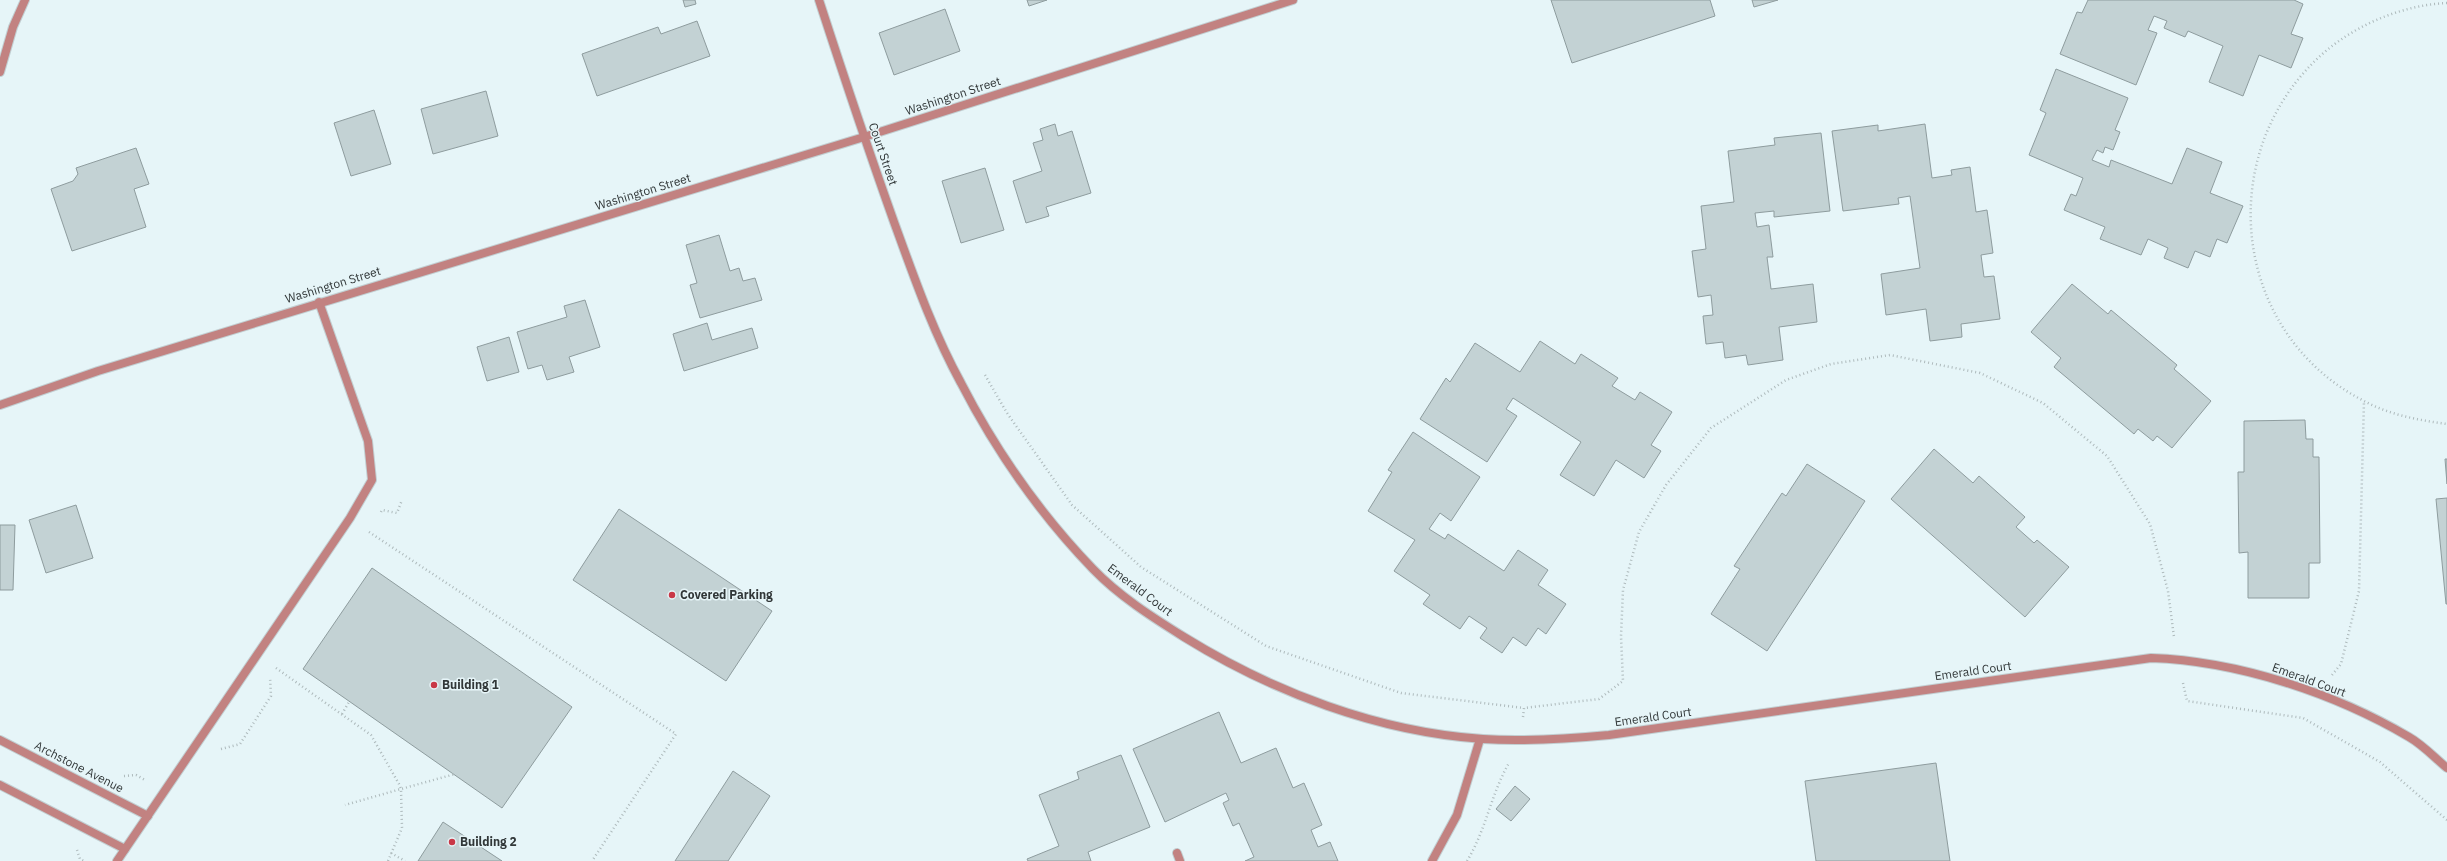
<svg xmlns="http://www.w3.org/2000/svg" width="2447" height="861" viewBox="0 0 2447 861" font-family="'IBM Plex Sans',sans-serif">
	<rect width="100%" height="100%" fill="#e6f5f8"/>
	<g fill="#c3d2d4" stroke="#8e9c9e">
		<polygon points="683,0 695,0 696,4 685,7"/>
		<polygon points="1027,0 1047,0 1029,6"/>
		<polygon points="1551,0 1710,0 1715,16 1572,63"/>
		<polygon points="1752,0 1778,0 1754,7"/>
		<polygon points="2088,0 2294,0 2303,4 2291,34 2303,38 2291,68 2259,55 2243,96 2209,82 2223,46 2188,31 2185,37 2164,28 2167,21 2154,16 2148,30 2157,33 2136,85 2060,54 2077,12 2082,13"/>
		<polygon points="945,9 960,51 894,75 879,33"/>
		<polygon points="697,21 710,56 597,96 582,54 658,27 661,34"/>
		<polygon points="2056,69 2128,98 2115,130 2120,132 2113,150 2105,147 2103,153 2097,150 2092,160 2109,167 2111,160 2172,184 2187,148 2222,162 2210,193 2243,206 2227,243 2217,239 2210,257 2195,251 2188,268 2164,258 2168,248 2148,239 2141,255 2100,239 2105,227 2064,210 2071,194 2076,196 2083,178 2029,155 2046,113 2040,110"/>
		<polygon points="486,91 498,136 433,154 421,109"/>
		<polygon points="374,110 391,164 351,176 334,123"/>
		<polygon points="1055,124 1058,136 1072,131 1091,193 1046,207 1049,216 1026,223 1013,181 1042,171 1033,143 1043,140 1040,129"/>
		<polygon points="1925,124 1932,178 1952,175 1951,170 1970,167 1976,212 1987,210 1993,253 1981,255 1984,277 1994,276 2000,319 1961,324 1962,337 1930,341 1926,309 1886,315 1881,274 1920,268 1910,196 1898,198 1899,204 1843,211 1832,131 1878,125 1878,131"/>
		<polygon points="1821,133 1830,211 1774,217 1774,211 1755,213 1757,227 1769,225 1773,257 1767,257 1771,289 1813,284 1817,322 1779,327 1783,360 1748,365 1746,355 1725,358 1723,342 1706,344 1703,316 1713,315 1711,295 1698,297 1692,251 1706,249 1701,206 1734,202 1728,151 1775,145 1774,138"/>
		<polygon points="136,148 149,184 134,189 146,227 72,251 51,189 73,181 78,174 76,168"/>
		<polygon points="985,168 1004,230 961,243 942,181"/>
		<polygon points="719,235 730,271 739,268 743,281 755,278 762,300 700,318 690,285 697,283 686,245"/>
		<polygon points="2072,284 2108,314 2111,310 2177,365 2174,369 2211,401 2172,448 2157,436 2153,441 2138,429 2134,434 2054,367 2061,358 2031,332"/>
		<polygon points="585,300 600,347 569,357 574,372 547,380 542,365 528,369 517,332 567,317 564,306"/>
		<polygon points="707,323 712,340 752,328 758,348 684,371 673,334"/>
		<polygon points="509,337 519,372 487,381 477,347"/>
		<polygon points="1540,341 1575,364 1581,354 1618,378 1612,386 1635,400 1640,392 1672,412 1651,445 1661,451 1644,478 1616,460 1594,496 1560,475 1581,442 1513,398 1506,409 1517,416 1487,462 1420,419 1446,378 1450,382 1475,343 1520,372"/>
		<polygon points="2305,420 2306,439 2313,439 2313,457 2319,457 2320,563 2309,563 2309,598 2248,598 2248,552 2239,553 2238,472 2244,472 2244,421"/>
		<polygon points="1413,432 1480,477 1451,521 1440,513 1429,529 1445,539 1448,534 1504,571 1518,550 1548,570 1538,585 1566,604 1546,634 1538,628 1526,646 1513,637 1502,653 1480,638 1487,628 1469,616 1460,629 1423,604 1430,595 1394,571 1415,540 1368,511 1392,472 1388,470"/>
		<polygon points="1934,449 1973,483 1979,476 2025,517 2016,527 2034,543 2037,540 2069,567 2025,617 1891,499"/>
		<polygon points="2445,459 2447,459 2447,484"/>
		<polygon points="1807,464 1865,501 1767,651 1711,614 1740,569 1734,566 1782,493 1786,496"/>
		<polygon points="2447,498 2447,604 2446,604 2436,499"/>
		<polygon points="76,505 93,558 46,573 29,520"/>
		<polygon points="619,509 772,611 726,681 573,580"/>
		<polygon points="0,525 15,525 13,590 0,590"/>
		<polygon points="372,568 572,707 502,808 303,669"/>
		<polygon points="1219,712 1241,763 1276,748 1293,788 1304,783 1322,825 1311,830 1318,847 1330,842 1338,861 1245,861 1254,857 1239,823 1233,826 1223,803 1229,800 1226,793 1165,822 1133,749"/>
		<polygon points="1121,755 1150,827 1088,852 1091,861 1028,861 1027,859 1059,846 1039,795 1079,779 1077,772"/>
		<polygon points="1936,763 1950,861 1816,861 1805,781"/>
		<polygon points="733,771 770,796 728,861 675,861"/>
		<polygon points="1515,786 1530,799 1511,821 1496,809"/>
		<polygon points="443,822 502,861 418,861"/>
	</g>
	<g fill="none" stroke-linecap="round" stroke-linejoin="round">
		<defs>
			<g id="lane">
				<polyline points="0,740 148,816"/>
				<polyline points="0,785 125,849"/>
				<polyline points="1177,853 1180,861"/>
				<polyline points="117,861 350,518 372,480 368,441 319,302"/>
			</g>
			<g id="street">
				<path d="M819 0C843 74 868 149 894 222 914 277 933 332 961 383 996 451 1040 514 1093 569 1119 596 1152 617 1184 637 1273 692 1378 732 1483 739 1526 742 1567 739 1609 735L2151 658C2238 661 2334 693 2409 737 2423 745 2435 758 2447 768"/>
				<polyline points="0,72 13,27 25,0"/>
				<polyline points="0,405 98,371 864,137 1293,0"/>
				<polyline points="1432,861 1457,815 1480,739"/>
			</g>
		</defs>
		<use href="#lane" stroke="#c2cfd2" stroke-width="10"/>
		<use href="#street" stroke="#c2cfd2" stroke-width="10"/>
		<g stroke="#aebabc" stroke-width="2.5" stroke-dasharray="1 3" stroke-linecap="butt">
			<path d="M2447 3C2404 5 2360 23 2327 50 2212 147 2229 332 2364 401 2390 415 2418 420 2447 424"/>
			<polyline points="985,375 1007,413 1072,505 1141,567 1266,646 1401,693 1524,708"/>
			<polyline points="381,512 382,510 397,513 402,500"/>
			<polyline points="369,532 676,734 592,861"/>
			<polyline points="276,668 371,735 399,784 401,789 345,805"/>
			<polyline points="2332,675 2341,664 2359,591 2364,401"/>
			<polyline points="2183,683 2187,701 2303,718 2380,762 2447,820"/>
			<polyline points="342,714 349,702"/>
			<polyline points="1523,717 1524,708 1599,699 1623,681 1621,636 1623,590 1639,532 1666,485 1711,428 1786,380 1831,364 1890,355 1980,373 2043,403 2107,456 2150,524 2168,591 2174,637"/>
			<polyline points="221,749 240,744 271,696 270,677"/>
			<polyline points="124,776 136,775 145,780"/>
			<polyline points="77,850 80,859 84,861"/>
			<polyline points="391,853 405,861"/>
			<polyline points="388,861 402,828 401,789 455,774"/>
			<path d="M1467 861C1486 830 1491 794 1509 763"/>
		</g>
		<use href="#lane" stroke="#c28281" stroke-width="8"/>
		<use href="#street" stroke="#c28281" stroke-width="8"/>
	</g>
	<g fill="#c93847" stroke="#e6f5f8" stroke-width="1.5">
		<circle cx="672" cy="595" r="4"/>
		<circle cx="434" cy="685" r="4"/>
		<circle cx="452" cy="842" r="4"/>
	</g>
	<g text-anchor="middle" stroke-width="3" stroke-linejoin="round" paint-order="stroke">
		<g font-size="12" fill="#313738" stroke="#e6f5f8">
			<text transform="translate(953 96) rotate(-18)" y="4">Washington Street</text>
			<text transform="translate(883 154) rotate(71)" y="4">Court Street</text>
			<text transform="translate(643 192) rotate(-17)" y="4">Washington Street</text>
			<text transform="translate(333 285) rotate(-17)" y="4">Washington Street</text>
			<text transform="translate(1140 590) rotate(37)" y="4">Emerald Court</text>
			<text transform="translate(1973 671) rotate(-8)" y="4">Emerald Court</text>
			<text transform="translate(2309 680) rotate(20)" y="4">Emerald Court</text>
			<text transform="translate(1653 717) rotate(-8)" y="4">Emerald Court</text>
			<text transform="translate(79 767) rotate(27)" y="4">Archstone Avenue</text>
		</g>
		<g font-size="12" font-weight="bold" fill="#313738" stroke="#e6f5f8" text-anchor="start">
			<text x="680" y="599">Covered Parking</text>
			<text x="442" y="689">Building 1</text>
			<text x="460" y="846">Building 2</text>
		</g>
	</g>
</svg>
